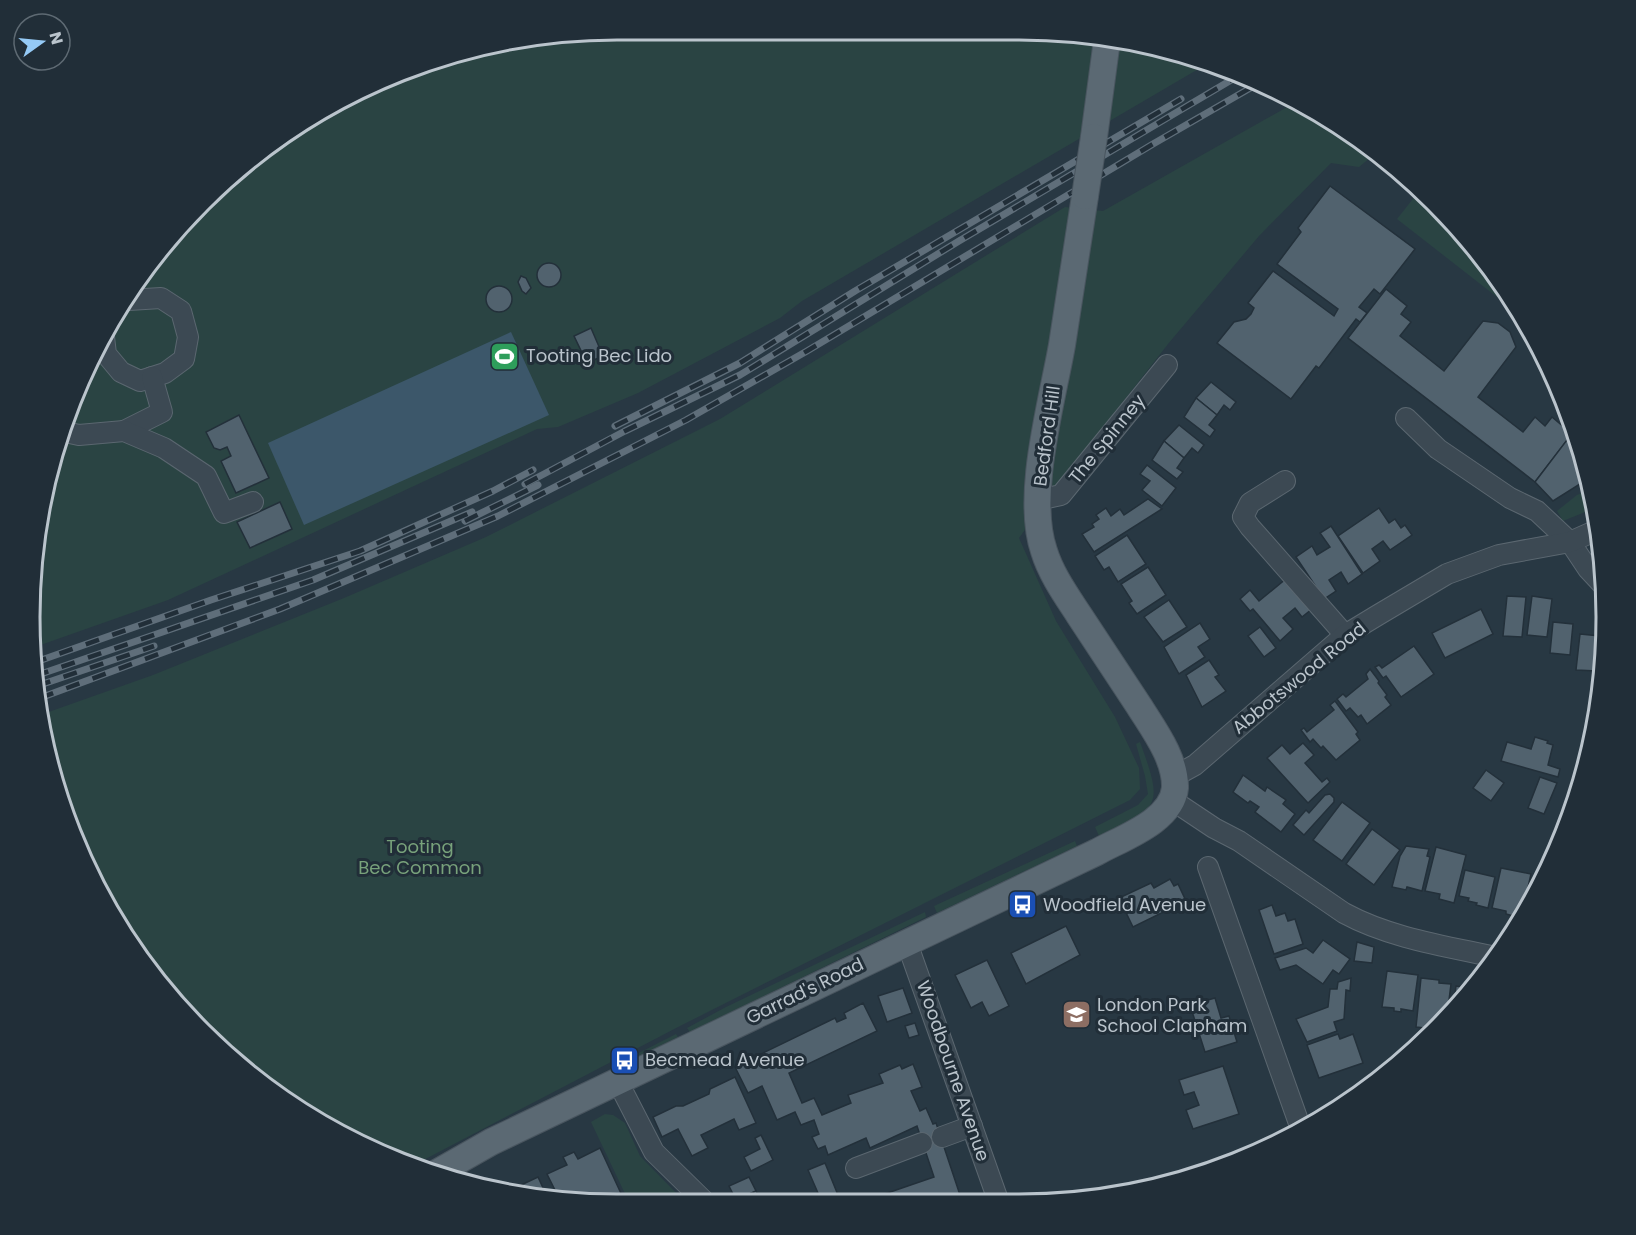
<svg xmlns="http://www.w3.org/2000/svg" width="1636" height="1235" viewBox="0 0 1636 1235" font-family="Poppins,sans-serif">
	<rect width="100%" height="100%" fill="#283843"/>
	<g fill="#2a4443">
		<polygon points="618,30 1057,31 1171,50 1207,64 802,301 780,318 638,393 558,427 537,429 168,600 32,648 41,503 91,357 176,230 323,109 465,50"/>
		<polygon points="1296,102 1377,152 1359,167 1331,163 1259,236 1168,344 1061,481 1019,538 1056,621 1115,717 1139,768 1140,789 1130,800 680,1026 412,1166 323,1126 202,1033 129,944 61,807 43,714 153,675 344,598 486,537 720,419 1065,207 1103,211"/>
		<polygon points="1420,190 1434,202 1507,291 1520,315 1397,219"/>
		<polygon points="1590,489 1595,508 1563,521 1557,511 1577,495"/>
		<path d="M1140 742C1165 810 1158 805 1100 838L1095 827 1138 805 1148 794 1145 776 1136 744Z"/>
		<polygon points="1075,841 1077,846 937,913 934,906"/>
		<polygon points="925,912 926,917 690,1032 687,1028 726,1007"/>
		<polygon points="676,1034 678,1037 620,1067 619,1063"/>
		<polygon points="605,1114 613,1115 625,1123 640,1156 683,1200 628,1200 591,1122"/>
	</g>
	<polygon fill="#3c576a" points="511,332 549,415 304,525 268,443"/>
	<g fill="#51626e" stroke="#23303a" stroke-width="1.5">
		<polygon points="1330,186 1415,249 1380,294 1374,289 1359,307 1367,313 1360,322 1356,319 1319,368 1316,366 1291,399 1217,343 1234,322 1246,319 1251,314 1254,308 1248,303 1273,271 1334,316 1338,309 1277,264 1301,232 1298,228"/>
		<circle cx="549" cy="275" r="12"/>
		<polygon points="521,276 526,278 531,288 526,294 522,291 518,282"/>
		<circle cx="499" cy="299" r="13"/>
		<polygon points="1386,289 1407,306 1401,314 1411,322 1400,336 1444,371 1483,321 1498,323 1510,332 1516,347 1478,397 1523,432 1535,417 1545,426 1552,417 1572,434 1535,482 1348,338"/>
		<polygon points="591,328 603,356 587,363 574,336"/>
		<polygon points="1211,382 1236,402 1230,410 1224,405 1217,415 1196,398"/>
		<polygon points="1196,398 1217,415 1209,425 1215,430 1210,437 1184,417"/>
		<polygon points="239,415 269,478 236,493 221,461 231,456 227,447 220,450 214,448 206,432"/>
		<polygon points="1179,425 1204,445 1198,453 1192,448 1184,458 1164,441"/>
		<polygon points="1573,432 1588,479 1553,501 1535,482"/>
		<polygon points="1164,441 1184,458 1177,468 1183,472 1177,479 1152,460"/>
		<polygon points="1147,465 1176,488 1162,506 1142,490 1150,481 1140,474"/>
		<polygon points="1148,499 1162,509 1094,552 1082,534 1094,527 1092,524 1099,519 1096,515 1106,508 1111,516 1120,509 1124,515"/>
		<polygon points="280,502 292,529 250,548 237,522"/>
		<polygon points="1379,508 1389,523 1395,519 1401,528 1405,525 1412,535 1390,550 1383,541 1372,549 1380,561 1363,573 1338,536"/>
		<polygon points="1331,526 1362,574 1348,584 1341,572 1329,580 1336,591 1324,599 1296,557 1312,546 1317,555 1330,547 1320,533"/>
		<polygon points="1127,535 1146,564 1118,582 1109,567 1104,570 1095,556"/>
		<polygon points="1148,567 1166,595 1137,614 1129,603 1132,601 1121,584"/>
		<polygon points="1287,578 1312,609 1302,617 1295,608 1283,618 1293,629 1280,641 1253,609 1250,611 1240,599 1250,590 1259,601"/>
		<polygon points="1507,596 1526,597 1522,637 1503,636"/>
		<polygon points="1532,596 1552,599 1547,637 1527,635"/>
		<polygon points="1169,600 1187,627 1163,642 1144,617"/>
		<polygon points="1481,609 1493,634 1445,658 1432,633"/>
		<polygon points="1553,622 1573,624 1570,655 1550,653"/>
		<polygon points="1200,623 1210,639 1198,647 1205,657 1179,674 1164,647"/>
		<polygon points="1260,627 1276,648 1264,657 1248,636"/>
		<polygon points="1580,634 1600,636 1597,671 1576,670"/>
		<polygon points="1414,646 1434,674 1401,697 1386,676 1383,678 1375,667 1379,665 1382,668"/>
		<polygon points="1209,660 1219,675 1215,677 1226,691 1202,707 1186,675"/>
		<polygon points="1370,669 1379,681 1378,683 1387,695 1385,697 1391,705 1367,724 1361,715 1358,717 1350,708 1346,711 1337,699 1343,694 1346,697 1368,679 1366,674"/>
		<polygon points="1335,701 1358,732 1356,734 1360,740 1336,760 1323,746 1321,748 1313,739 1310,742 1301,730 1304,728 1307,732 1334,710 1330,705"/>
		<polygon points="1535,737 1548,741 1547,743 1553,745 1548,765 1560,769 1558,777 1501,761 1507,742 1531,749"/>
		<polygon points="1303,743 1314,755 1305,763 1322,782 1327,778 1330,782 1308,803 1267,758 1282,745 1290,754"/>
		<polygon points="1486,770 1504,783 1491,801 1473,788"/>
		<polygon points="1243,775 1265,791 1267,787 1286,800 1283,804 1295,814 1281,832 1255,812 1259,807 1250,801 1248,803 1233,792"/>
		<polygon points="1540,777 1557,783 1544,814 1528,808"/>
		<polygon points="1330,794 1334,798 1334,802 1304,835 1293,825 1306,810 1309,813 1325,795"/>
		<polygon points="1342,802 1370,823 1342,861 1313,840"/>
		<polygon points="1372,829 1400,850 1374,885 1346,864"/>
		<polygon points="1406,846 1429,849 1427,856 1430,857 1422,891 1407,887 1406,890 1392,887 1400,856"/>
		<polygon points="1436,847 1466,855 1454,903 1439,899 1440,894 1425,891"/>
		<polygon points="1501,868 1531,874 1521,918 1506,914 1506,911 1492,908"/>
		<polygon points="1465,870 1495,877 1488,908 1476,905 1477,903 1468,901 1469,898 1459,896"/>
		<polygon points="1535,875 1543,877 1528,904"/>
		<polygon points="1170,879 1174,886 1178,884 1186,901 1133,927 1119,898 1151,883 1154,888"/>
		<polygon points="1272,905 1276,916 1285,913 1288,921 1295,919 1303,944 1274,954 1259,910"/>
		<polygon points="1066,926 1080,955 1026,984 1011,953"/>
		<polygon points="1323,940 1350,959 1339,974 1333,970 1323,984 1296,965 1280,970 1275,958 1306,948 1313,953"/>
		<polygon points="1357,942 1374,947 1372,963 1354,961"/>
		<polygon points="987,960 1009,1006 989,1016 982,1002 971,1008 955,975"/>
		<polygon points="1387,971 1418,975 1413,1011 1401,1009 1401,1012 1394,1011 1394,1008 1382,1007"/>
		<polygon points="1351,978 1350,991 1346,990 1344,1019 1334,1022 1337,1031 1307,1042 1296,1019 1328,1007 1330,989 1337,989 1338,982"/>
		<polygon points="1421,978 1439,980 1439,983 1451,984 1447,1016 1446,1019 1436,1017 1434,1029 1416,1027"/>
		<polygon points="1456,986 1469,988 1469,990 1453,1009"/>
		<polygon points="903,988 912,1013 887,1022 878,996"/>
		<polygon points="1215,998 1221,1018 1229,1016 1237,1042 1205,1052 1190,1005"/>
		<polygon points="863,1003 877,1031 789,1073 802,1103 814,1098 822,1115 851,1103 848,1095 883,1083 879,1074 900,1065 902,1069 913,1064 922,1087 911,1091 920,1111 926,1108 933,1124 936,1123 960,1195 945,1200 867,1200 934,1177 917,1126 870,1148 866,1138 828,1155 825,1146 818,1149 812,1137 819,1134 814,1120 801,1125 795,1112 777,1120 762,1086 748,1093 735,1067 762,1056 761,1054 835,1018 837,1022 846,1018 844,1013"/>
		<polygon points="915,1023 919,1035 909,1038 905,1026"/>
		<polygon points="1338,1034 1340,1039 1353,1034 1363,1063 1319,1078 1307,1045"/>
		<polygon points="1223,1066 1239,1114 1193,1129 1186,1110 1199,1105 1194,1092 1184,1095 1179,1080"/>
		<polygon points="735,1077 756,1123 739,1130 734,1119 701,1135 708,1148 692,1156 678,1129 662,1137 653,1117 676,1106 683,1106 709,1094 710,1089"/>
		<polygon points="761,1135 773,1160 751,1171 744,1157 760,1149 755,1138"/>
		<polygon points="600,1148 624,1200 560,1200 547,1174 567,1165 563,1157 574,1152 578,1159"/>
		<polygon points="825,1163 840,1200 821,1200 808,1170"/>
		<polygon points="538,1177 544,1190 542,1191 546,1200 506,1192"/>
		<polygon points="749,1177 756,1191 736,1200 729,1186"/>
		<polygon points="756,1191 761,1200 737,1200"/>
	</g>
	<g fill="none" stroke-linecap="round" stroke-linejoin="round">
		<defs>
			<g id="minor">
				<polyline points="104,337 106,354 121,372 140,381 165,373 184,359 188,337 181,311 161,298 129,300"/>
				<polyline points="1406,418 1438,449 1510,498 1537,511 1570,542 1588,569 1603,585"/>
				<polyline points="124,431 162,412 152,377"/>
				<polyline points="65,432 79,435 124,431 164,448 206,476 224,513 253,502"/>
				<polyline points="1285,481 1250,503 1243,517 1250,527 1345,635"/>
				<polyline points="1038,500 1061,495 1167,365"/>
				<polyline points="1175,776 1195,765 1345,635 1378,615 1447,574 1499,555 1570,542 1597,530"/>
				<path d="M1172 800 1214 828 1239 841 1344 913C1390 938 1445 946 1496 957"/>
				<polyline points="1208,867 1301,1129"/>
				<polyline points="907,943 998,1200"/>
				<polyline points="618,1082 654,1152 703,1200"/>
				<polyline points="942,1137 972,1126"/>
				<polyline points="856,1168 922,1143"/>
			</g>
			<g id="major">
				<polyline points="1094,137 1107,40"/>
				<path d="M433 1175 491 1142 1097 852C1122 838 1172 821 1175 788 1176 759 1154 730 1139 706 1119 676 1099 645 1079 615 1066 595 1051 574 1044 551 1025 496 1052 402 1062 345 1070 295 1077 246 1085 196"/>
			</g>
		</defs>
		<use href="#minor" stroke="#5b6770" stroke-width="22"/>
		<use href="#major" stroke="#49555f" stroke-width="28"/>
		<use href="#minor" stroke="#3c4953" stroke-width="20"/>
		<use href="#major" stroke="#5b6973" stroke-width="26"/>
		<defs>
			<g id="rail">
				<polyline points="615,426 740,363 855,291 1181,99"/>
				<polyline points="525,484 625,431 740,375 959,241 1238,76"/>
				<polyline points="465,521 538,485"/>
				<polyline points="33,663 211,600 360,551 493,491 533,470"/>
				<polyline points="35,676 313,580 472,512"/>
				<polyline points="37,686 154,646"/>
				<polyline points="40,698 280,609 498,516 686,420 807,351 1153,144 1259,83"/>
			</g>
		</defs>
		<use href="#rail" stroke="#5f6e7a" stroke-width="7"/>
		<use href="#rail" stroke="#212e38" stroke-width="4.5" stroke-dasharray="14" stroke-linecap="butt"/>
		<defs>
			<polyline id="major-bridge" points="1085,196 1094,137"/>
		</defs>
		<use href="#major-bridge" stroke="#49555f" stroke-width="28" stroke-linecap="butt"/>
		<use href="#major-bridge" stroke="#5b6973" stroke-width="26"/>
	</g>
	<defs>
		<symbol id="stadium-square" viewBox="-11 -11 22 22"><rect x="-9" y="-9" width="18" height="18" rx="4" fill="#2e9e5b" stroke="#212e38"/><path d="M0-5a6.5 5 0 1 0 0 10a6.5 5 0 1 0 0-10ZM-3.5-1.8h7v3.6h-7Z" fill="#fff"/></symbol>
		<symbol id="bus-square" viewBox="-11 -11 22 22"><rect x="-9" y="-9" width="18" height="18" rx="4" fill="#1a4fb4" stroke="#212e38"/><path d="M-5-6H5V4H4V6H2V4H-2V6H-4V4H-5ZM-3.5-4V0h7V-4ZM-3.5 1.2v1.5H-2V1.2ZM2 1.2v1.5H3.5V1.2Z" fill="#fff"/></symbol>
		<symbol id="school-square" viewBox="-11 -11 22 22"><rect x="-9" y="-9" width="18" height="18" rx="4" fill="#8d6e63" stroke="#212e38"/><path d="M0-5L7-2L0 1L-7-2ZM-4 1L0 2.5L4 1V4Q0 6-4 4Z" fill="#fff"/></symbol>
	</defs>
	<g fill-rule="evenodd">
		<use href="#stadium-square" x="488" y="340" width="33" height="33"/>
		<use href="#bus-square" x="1006" y="888" width="33" height="33"/>
		<use href="#school-square" x="1060" y="998" width="33" height="33"/>
		<use href="#bus-square" x="608" y="1044" width="33" height="33"/>
	</g>
	<g text-anchor="middle" stroke-width="6" stroke-linejoin="round" paint-order="stroke">
		<g font-size="18" fill="#bac4cc" stroke="#212e38" text-anchor="start">
			<text x="526" y="362">Tooting Bec Lido</text>
			<text x="1043" y="911">Woodfield Avenue</text>
			<text x="1097" y="1011">London Park<tspan x="1097" dy="21">School Clapham</tspan></text>
			<text x="645" y="1066">Becmead Avenue</text>
		</g>
		<g font-size="18" fill="#bac4cc" stroke="#212e38">
			<text transform="translate(1047 436) rotate(-82)" y="6">Bedford Hill</text>
			<text transform="translate(1107 439) rotate(-51)" y="6">The Spinney</text>
			<text transform="translate(1299 678) rotate(-39)" y="6">Abbotswood Road</text>
			<text transform="translate(805 991) rotate(-26)" y="6">Garrad's Road</text>
			<text transform="translate(953 1071) rotate(71)" y="6">Woodbourne Avenue</text>
		</g>
		<g font-size="18" fill="#78a27b" stroke="#212e38">
			<text x="420" y="853">Tooting<tspan x="420" dy="21">Bec Common</tspan></text>
		</g>
	</g>
	<path d="M0 0H1636V1235H0ZM617 40H1019A577 577 0 0 1 1596 617V617A577 577 0 0 1 1019 1194H617A577 577 0 0 1 40 617V617A577 577 0 0 1 617 40Z" fill="#212e38" fill-rule="evenodd"/>
	<path fill="none" stroke="#bac4cc" stroke-width="3" d="M617 40H1019A577 577 0 0 1 1596 617V617A577 577 0 0 1 1019 1194H617A577 577 0 0 1 40 617V617A577 577 0 0 1 617 40Z"/>
	<g transform="translate(42 42) rotate(75)"><circle r="28" fill="#212e38" stroke="#5e6a73" stroke-width="1.5"/>
	<path d="M0-4.5L10 22L0 15L-10 22Z" fill="#95caf6"/>
	<text y="-9" font-size="16" font-weight="bold" text-anchor="middle" fill="#bac4cc">N</text>
	</g>
</svg>
